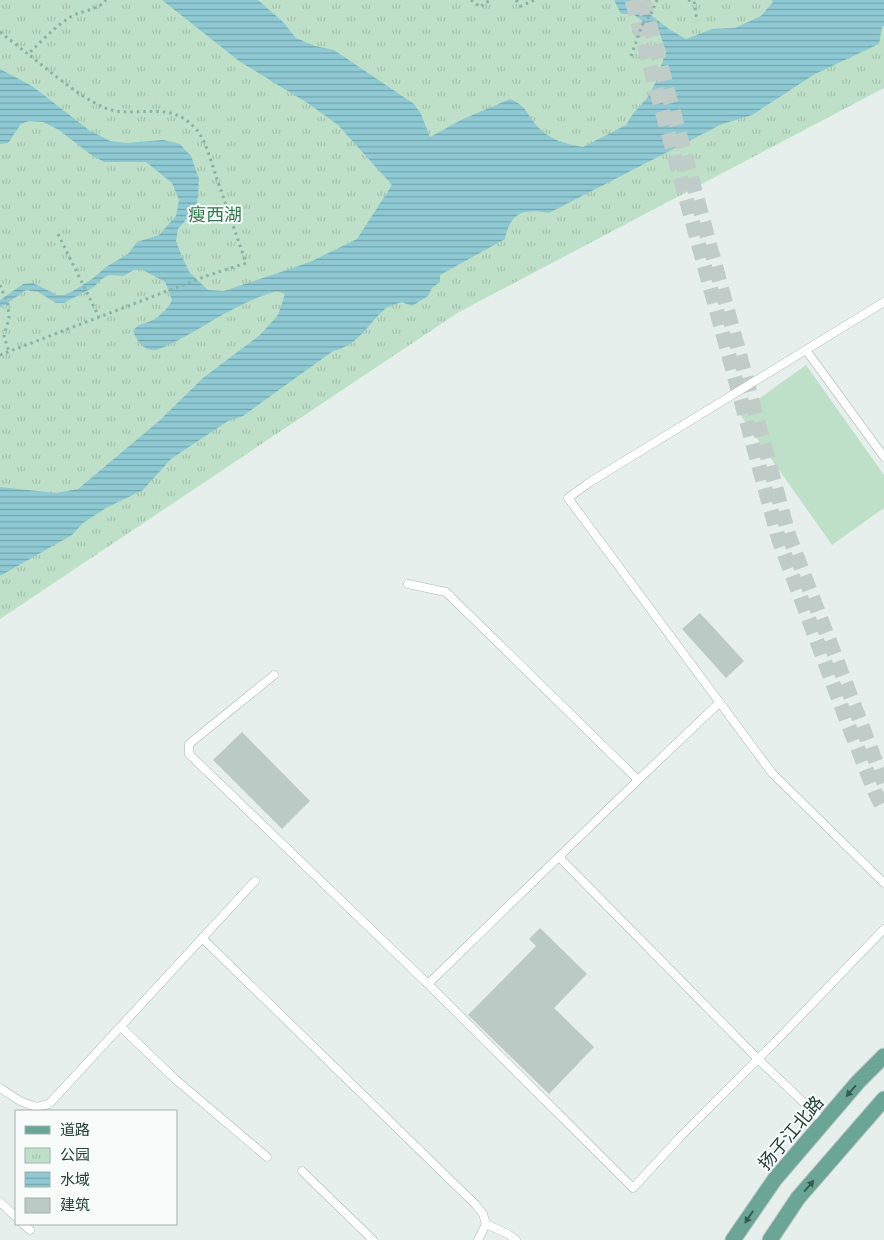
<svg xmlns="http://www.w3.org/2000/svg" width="884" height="1240" viewBox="0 0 884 1240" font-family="'Roboto Condensed','Noto Sans SC',sans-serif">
	<defs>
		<pattern id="park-tufts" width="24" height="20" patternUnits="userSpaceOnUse" patternTransform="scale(1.25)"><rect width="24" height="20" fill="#bfe0c8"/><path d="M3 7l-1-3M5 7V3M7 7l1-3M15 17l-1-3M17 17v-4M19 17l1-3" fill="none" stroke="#a4c1ad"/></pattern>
		<pattern id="water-rules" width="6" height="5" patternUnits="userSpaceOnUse" patternTransform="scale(1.25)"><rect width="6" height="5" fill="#8ec9d4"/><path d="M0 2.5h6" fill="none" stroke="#74a5ad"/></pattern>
	</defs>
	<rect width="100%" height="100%" fill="#e6efeb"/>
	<polygon fill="url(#park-tufts)" points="0,0 884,0 884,88 459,312 0,619"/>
	<polygon fill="#bfe0c8" points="806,365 884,475 884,508 832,545 739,413"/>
	<path fill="url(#water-rules)" d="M162 0H258L283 22 296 38 315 46 334 50 414 104 421 114 430 137 461 120 510 99C528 107 525 112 537 126 549 140 566 144 583 147L626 125 633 114 648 97 656 81 666 52 660 34 633 14H621L614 0H631L669 29 686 39 712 29 735 28 761 16 773 2 771 0H884V26L882 27 879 44 815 74 752 115 722 124 549 213C524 208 510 212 505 239L440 275V282L432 288 428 296 412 306 402 302C396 304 388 306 384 310 366 326 359 345 333 351L243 416 228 421 171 459 143 490 106 508 83 523 72 535 0 576V487L56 493 78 489 159 421 203 378 260 335 278 315 285 294C281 292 278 291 274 292 240 301 204 327 173 343 166 346 158 351 151 350 141 348 136 339 133 331 138 323 145 324 153 320 161 315 168 309 172 300L165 282 143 270H134L123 276 109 275 100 280 94 287 64 303H56L38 292 26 290 0 308V300L23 284 33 283 57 295H64L73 291 92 279 106 267 128 254 137 242 159 235 176 216 179 200 172 183 146 162H104L90 154 59 130 43 122 29 121 21 124 8 143 0 144V69L32 86 89 130 110 141 126 143 163 140 180 144 191 156 199 179 198 195 196 208 178 229 176 241 182 257 190 273 208 290 224 291 310 262 357 239 392 185 338 125 309 104 239 61Z"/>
	<g fill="#bbcac4">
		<polygon points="700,613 744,661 726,678 682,629"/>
		<polygon points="242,732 310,801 282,829 213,760"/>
		<polygon points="540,928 587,974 554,1008 594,1047 549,1094 468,1015 536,946 529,939"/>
	</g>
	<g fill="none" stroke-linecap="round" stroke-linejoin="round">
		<g stroke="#bfccc8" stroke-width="15" stroke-dasharray="15 8" stroke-linecap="butt">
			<polyline points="632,0 779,540 848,724 875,792 884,810"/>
			<polyline points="643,0 789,536 884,783"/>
		</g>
		<defs>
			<g id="lane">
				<polyline points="884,302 590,482 568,498 772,773 884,883"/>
				<polyline points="806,350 884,457"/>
				<polyline points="408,584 446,592 638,780"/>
				<polyline points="274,675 189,744 189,754 428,984 633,1188 681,1136 779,1038 884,929"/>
				<polyline points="559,857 758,1059 824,1122"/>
				<polyline points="202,938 475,1204 483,1214 486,1224 478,1240"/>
				<polyline points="428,984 638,780 720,702"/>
				<polyline points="121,1027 175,1079 267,1157"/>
				<polyline points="0,1088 20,1101 36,1107 49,1104 255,881"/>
				<polyline points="302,1171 373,1240"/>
				<polyline points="0,1202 16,1217"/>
				<polyline points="23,1224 30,1230"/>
				<polyline points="486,1224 508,1234 516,1240"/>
			</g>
			<g id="primary">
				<polyline points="733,1240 775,1179 858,1082 884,1056"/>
				<polyline points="770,1240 798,1198 884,1099"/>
			</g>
		</defs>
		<use href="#lane" stroke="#a8b8b2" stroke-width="9"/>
		<use href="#primary" stroke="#c2cac8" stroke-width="17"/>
		<g stroke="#86b3a5" stroke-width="3" stroke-dasharray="2.5 4" stroke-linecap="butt">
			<polyline points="471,0 480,7 490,0"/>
			<polyline points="516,0 521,6 535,0"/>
			<polyline points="688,0 694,1 697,21"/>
			<polyline points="651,14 657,0"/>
			<path d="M0 32 28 54C42 41 57 24 74 15 85 10 98 10 106 0"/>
			<polyline points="631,56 643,23"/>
			<polyline points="58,234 99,317"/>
			<polyline points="0,285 8,305 9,318 4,336 9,352"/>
			<path d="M0 355 209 275 246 263C236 234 226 205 216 176 211 161 205 137 194 127 167 98 134 121 103 107 78 96 51 72 28 54"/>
		</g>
		<use href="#lane" stroke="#fff" stroke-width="8"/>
		<use href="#primary" stroke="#6aa596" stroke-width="15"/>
		<polyline stroke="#86b3a5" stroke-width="3" stroke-dasharray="2.5 4" stroke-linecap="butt" points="643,23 651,14"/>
	</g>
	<defs><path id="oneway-solid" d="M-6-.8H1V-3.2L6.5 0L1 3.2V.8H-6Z" transform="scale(1.25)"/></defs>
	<g fill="#365b51">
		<use href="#oneway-solid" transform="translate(851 1091) rotate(131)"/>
		<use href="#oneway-solid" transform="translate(809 1186) rotate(-49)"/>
		<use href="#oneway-solid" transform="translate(749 1217) rotate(124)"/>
	</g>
	<g text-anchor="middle" stroke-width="4" stroke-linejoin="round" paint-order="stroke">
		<g font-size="18" fill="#2d7a4b" stroke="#f7fbf9">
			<text x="215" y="221">瘦西湖</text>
		</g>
		<g font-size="18" fill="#24423a" stroke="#f7fbf9">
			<text transform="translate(791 1133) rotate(-50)" y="6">扬子江北路</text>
		</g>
	</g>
	<rect x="15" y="1110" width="162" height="115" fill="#f7fbf9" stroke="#a3b1ad"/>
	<rect x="25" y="1126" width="25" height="8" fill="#6aa596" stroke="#a3b1ad"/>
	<text x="60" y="1135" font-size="15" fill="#24423a">道路</text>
	<rect x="25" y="1148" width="25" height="15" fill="url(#park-tufts)" stroke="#a3b1ad"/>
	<text x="60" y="1160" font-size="15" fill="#24423a">公园</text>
	<rect x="25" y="1172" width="25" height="15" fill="url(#water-rules)" stroke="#a3b1ad"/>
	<text x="60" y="1185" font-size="15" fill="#24423a">水域</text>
	<rect x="25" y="1198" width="25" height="15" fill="#bbcac4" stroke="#a3b1ad"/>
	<text x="60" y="1210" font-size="15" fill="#24423a">建筑</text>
</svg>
